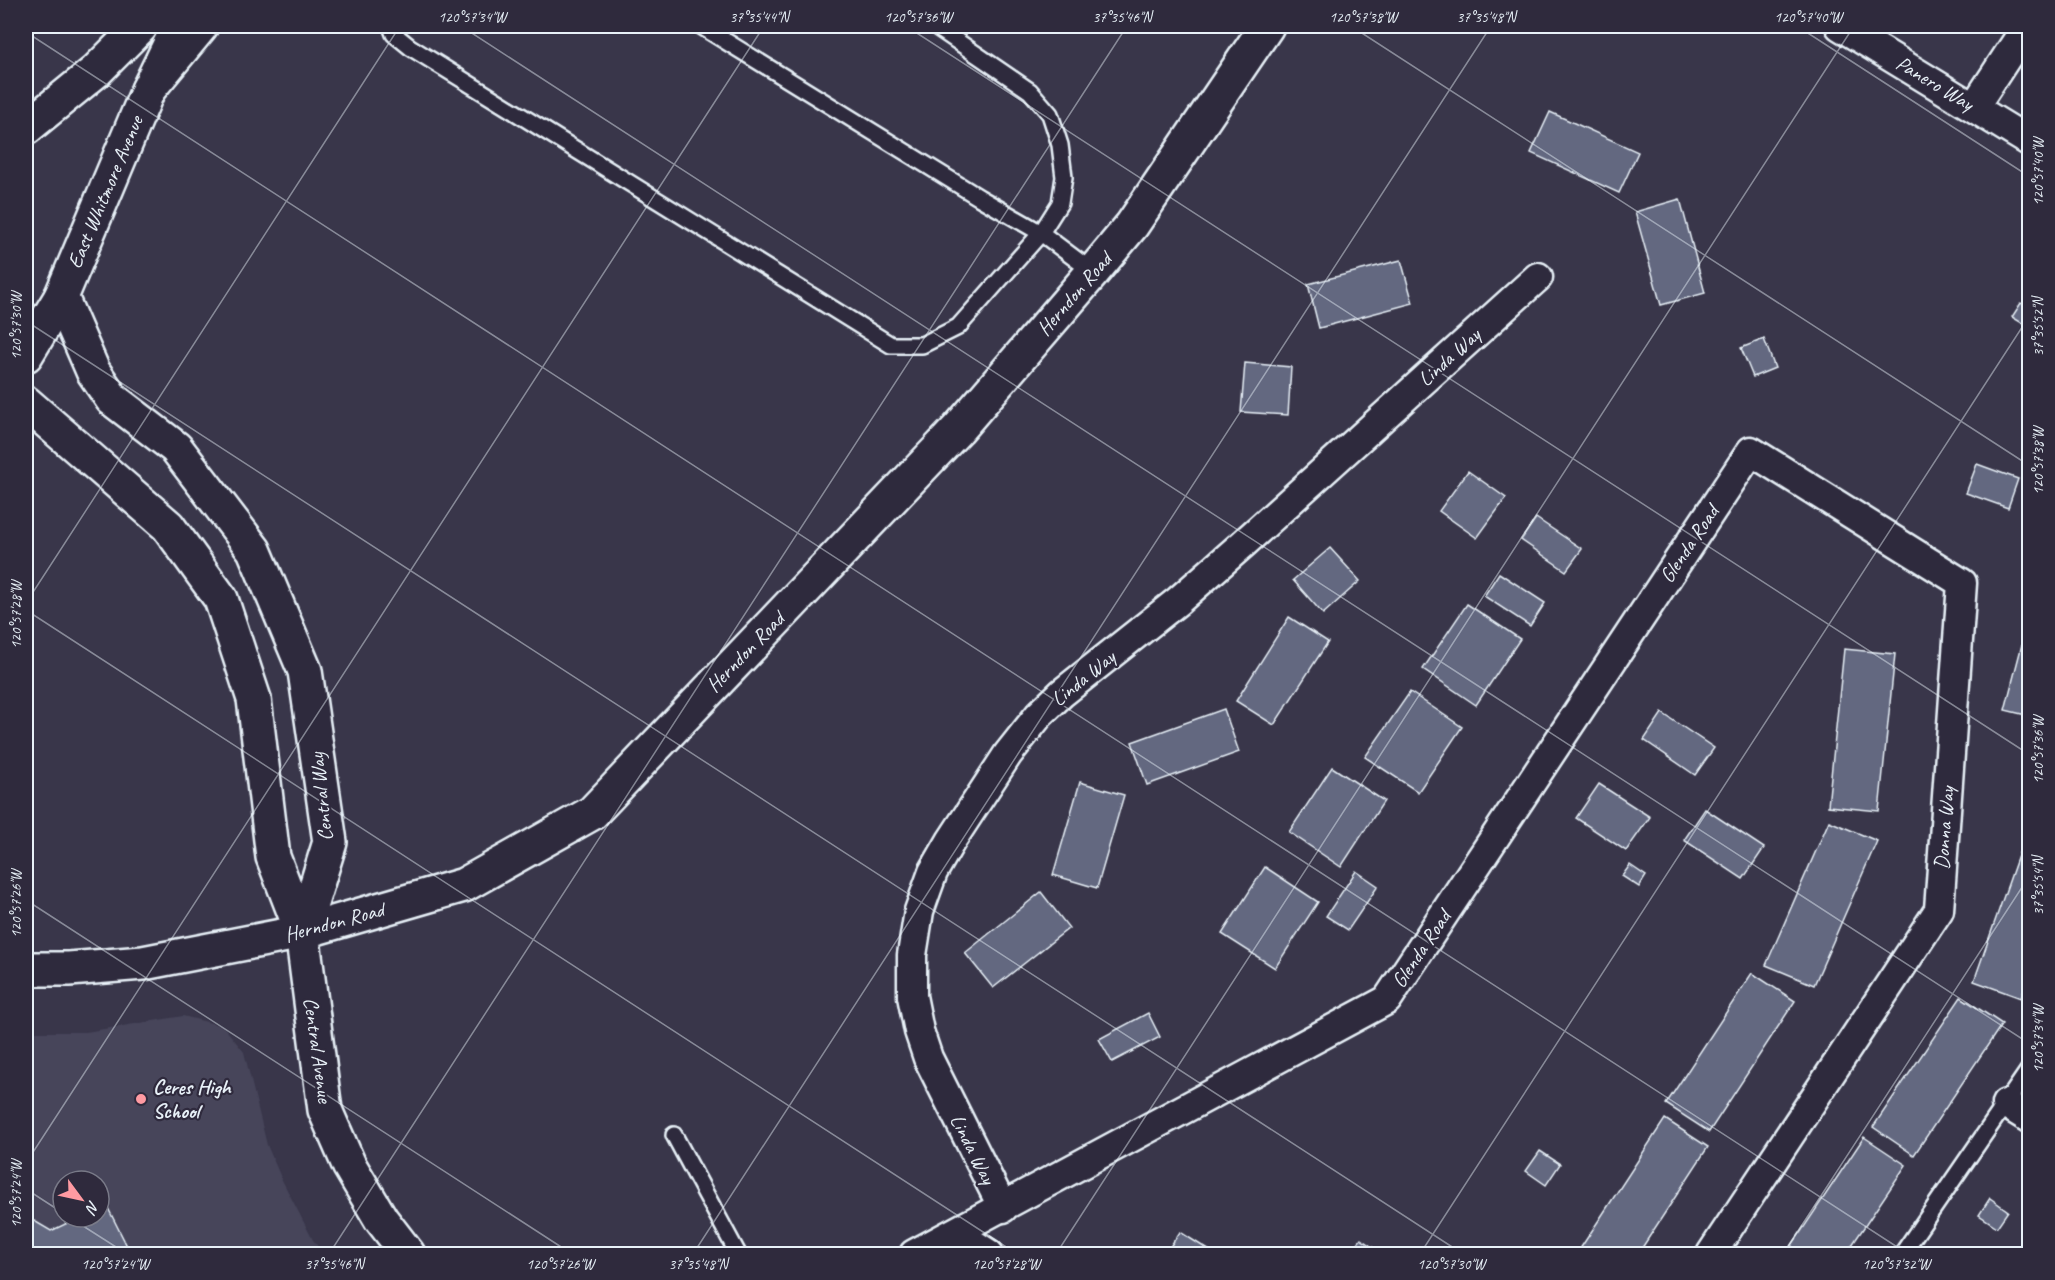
<svg xmlns="http://www.w3.org/2000/svg" width="2055" height="1280" viewBox="0 0 2055 1280" font-family="Caveat,sans-serif">
	<rect width="100%" height="100%" fill="#39364a"/>
	<filter id="ink" filterUnits="userSpaceOnUse"><feTurbulence type="fractalNoise" baseFrequency=".0167" numOctaves="2"/><feDisplacementMap in="SourceGraphic" scale="12" xChannelSelector="R" yChannelSelector="G"/><feConvolveMatrix kernelMatrix="1 2 1 2 8 2 1 2 1" color-interpolation-filters="sRGB"/></filter>
	<g filter="url(#ink)">
		<path fill="#46455a" fill-rule="evenodd" d="M183 1016 223 1026 244 1052 267 1145 282 1180 313 1240 324 1254H26V1032H86ZM63 1181H99V1217H63Z"/>
		<g fill="#636780" stroke="#e8f1f8" stroke-width="1.5">
			<polygon points="1550,112 1638,152 1619,193 1531,153"/>
			<polygon points="1680,199 1705,293 1661,305 1635,212"/>
			<polygon points="1401,260 1413,303 1319,328 1308,284"/>
			<polygon points="2021,303 2030,309 2030,322 2027,326 2012,317"/>
			<polygon points="1764,339 1775,368 1753,377 1741,348"/>
			<polygon points="1245,363 1291,367 1288,415 1241,412"/>
			<polygon points="1977,464 2018,479 2008,508 1966,493"/>
			<polygon points="1468,471 1506,498 1477,538 1439,511"/>
			<polygon points="1536,518 1582,549 1566,571 1521,540"/>
			<polygon points="1330,548 1360,581 1323,614 1293,580"/>
			<polygon points="1499,573 1545,603 1530,626 1484,596"/>
			<polygon points="1467,604 1520,639 1476,705 1423,669"/>
			<polygon points="1289,617 1328,642 1274,725 1236,701"/>
			<polygon points="2026,629 2030,629 2030,716 2005,710"/>
			<polygon points="1844,649 1895,654 1879,811 1828,806"/>
			<polygon points="1410,692 1462,727 1418,792 1365,757"/>
			<polygon points="1224,709 1239,752 1147,785 1132,742"/>
			<polygon points="1662,713 1714,748 1695,775 1644,740"/>
			<polygon points="1332,767 1384,801 1341,867 1289,832"/>
			<polygon points="1080,782 1124,795 1097,888 1053,875"/>
			<polygon points="1599,784 1650,817 1626,851 1576,818"/>
			<polygon points="1705,809 1764,848 1743,879 1684,840"/>
			<polygon points="1829,821 1877,841 1814,985 1766,965"/>
			<polygon points="2026,833 2030,834 2030,973 2021,998 1974,981"/>
			<polygon points="1630,865 1646,876 1639,887 1622,876"/>
			<polygon points="1265,867 1318,902 1275,968 1222,934"/>
			<polygon points="1356,871 1378,886 1348,930 1326,916"/>
			<polygon points="1041,892 1069,928 993,988 965,953"/>
			<polygon points="1752,973 1795,1001 1709,1132 1666,1104"/>
			<polygon points="1961,997 2002,1024 1914,1155 1873,1127"/>
			<polygon points="1148,1013 1160,1037 1112,1062 1099,1039"/>
			<polygon points="1665,1119 1708,1147 1638,1254 1582,1254 1578,1252"/>
			<polygon points="1864,1137 1906,1165 1846,1254 1786,1254"/>
			<polygon points="1540,1151 1560,1164 1546,1185 1526,1171"/>
			<polygon points="1990,1198 2008,1211 1997,1227 1979,1215"/>
			<polygon points="106,1204 131,1254 26,1254 26,1228 31,1219 51,1231 80,1217 99,1217 99,1208"/>
			<polygon points="1180,1232 1215,1254 1165,1254"/>
			<polygon points="1361,1239 1381,1253 1380,1254 1350,1254"/>
		</g>
		<g fill="none" stroke-linecap="round" stroke-linejoin="round">
			<defs>
				<g id="service">
					<polyline points="391,26 394,34 410,47 891,345 922,345 958,327 1041,233 1060,203 1064,177 1060,145 1050,114 1030,91 935,26"/>
					<polyline points="701,26 980,198 1041,233 1093,272"/>
					<polyline points="674,1135 738,1254"/>
					<polyline points="1902,1254 2030,1068"/>
				</g>
				<g id="minor">
					<polyline points="1840,26 2030,142"/>
					<polyline points="1974,107 2027,26"/>
					<polyline points="2006,1104 2030,1119"/>
					<polyline points="1003,1208 928,1058 919,1031 912,996 912,955 919,911 933,872 951,841 1008,754 1039,715 1062,693 1178,601 1244,543 1538,277"/>
					<polyline points="956,1233 989,1254"/>
					<polyline points="914,1254 1387,1000 1751,451 1962,583 1939,910 1711,1254"/>
				</g>
				<g id="tertiary">
					<polyline points="61,297 93,371 112,399 176,448 254,550 305,671 330,842 302,932"/>
					<polyline points="26,403 168,526 221,599 254,699 273,857 302,932 325,1110 349,1165 381,1219 408,1254"/>
					<polyline points="26,969 69,969 143,963 302,932 464,885 592,813 958,429 1093,272 1132,225 1267,26"/>
				</g>
				<polyline id="secondary" points="26,355 61,297 148,90 179,26"/>
				<g id="motorway">
					<polyline points="148,90 201,26"/>
					<polyline points="26,128 96,71 141,26"/>
				</g>
			</defs>
			<use href="#service" stroke="#e8f1f8" stroke-width="20"/>
			<use href="#minor" stroke="#e8f1f8" stroke-width="33"/>
			<use href="#tertiary" stroke="#e8f1f8" stroke-width="38"/>
			<use href="#secondary" stroke="#e8f1f8" stroke-width="38"/>
			<use href="#motorway" stroke="#e8f1f8" stroke-width="38"/>
			<use href="#service" stroke="#2f2a3d" stroke-width="15"/>
			<use href="#minor" stroke="#2f2a3d" stroke-width="28"/>
			<use href="#tertiary" stroke="#2f2a3d" stroke-width="33"/>
			<use href="#secondary" stroke="#2f2a3d" stroke-width="33"/>
			<use href="#motorway" stroke="#2f2a3d" stroke-width="33"/>
		</g>
	</g>
	<path fill="none" stroke="#e8f1f8" stroke-width="1.5" stroke-opacity="0.45" d="M461 26 2030 1044M906 26 2030 755M1351 26 2030 466M1797 26 2030 177M26 32 1908 1254M26 43 37 26M26 321 1463 1254M26 603 400 26M26 610 1017 1254M26 900 572 1254M26 1163 764 26M26 1189 63 1213M69 1217 127 1254M329 1254 1127 26M693 1254 1491 26M1056 1254 1854 26M1420 1254 2030 315M1783 1254 2030 875"/>
	<circle fill="#ff9aa2" stroke="#2f2a3d" stroke-width="2" cx="141" cy="1099" r="6"/>
	<g text-anchor="middle" stroke-width="4.5" stroke-linejoin="round" paint-order="stroke">
		<g font-size="21" fill="#e8f1f8" stroke="#2f2a3d">
			<text transform="translate(1935 83) rotate(31)" y="7">Panero Way</text>
			<text transform="translate(105 192) rotate(-67)" y="7">East Whitmore Avenue</text>
			<text transform="translate(1074 294) rotate(-49)" y="7">Herndon Road</text>
			<text transform="translate(1449 357) rotate(-42)" y="7">Linda Way</text>
			<text transform="translate(1689 544) rotate(-56)" y="7">Glenda Road</text>
			<text transform="translate(745 652) rotate(-46)" y="7">Herndon Road</text>
			<text transform="translate(1083 678) rotate(-39)" y="7">Linda Way</text>
			<text transform="translate(321 797) rotate(-96)" y="7">Central Way</text>
			<text transform="translate(1944 828) rotate(-86)" y="7">Donna Way</text>
			<text transform="translate(334 922) rotate(-15)" y="7">Herndon Road</text>
			<text transform="translate(1421 949) rotate(-56)" y="7">Glenda Road</text>
			<text transform="translate(318 1050) rotate(82)" y="7">Central Avenue</text>
			<text transform="translate(973 1149) rotate(63)" y="7">Linda Way</text>
		</g>
		<g font-size="21" font-weight="bold" fill="#e8f1f8" stroke="#2f2a3d" text-anchor="start">
			<text x="153" y="1094">Ceres High<tspan x="153" dy="24">School</tspan></text>
		</g>
	</g>
	<rect width="2055" height="1280" fill="none" stroke="#2f2a3d" stroke-width="66"/>
	<g transform="translate(81 1199) rotate(123)"><circle r="28" fill="#2f2a3d" stroke="#797a88" stroke-width="1.5"/>
	<path d="M0-4.5L10 22L0 15L-10 22Z" fill="#ff9aa2"/>
	<text y="-9" font-size="16" font-weight="bold" text-anchor="middle" fill="#e8f1f8">N</text>
	</g>
	<rect x="33" y="33" width="1989" height="1214" fill="none" stroke="#e8f1f8" stroke-width="2"/>
	<g font-size="15" text-anchor="middle" fill="#e8f1f8">
		<text x="472" y="22">120°57'34"W</text>
		<text x="759" y="22">37°35'44"N</text>
		<text x="918" y="22">120°57'36"W</text>
		<text x="1122" y="22">37°35'46"N</text>
		<text x="1363" y="22">120°57'38"W</text>
		<text x="1486" y="22">37°35'48"N</text>
		<text x="1808" y="22">120°57'40"W</text>
		<text transform="translate(2038 172) rotate(-90)" y="5">120°57'40"W</text>
		<text transform="translate(16 326) rotate(-90)" y="5">120°57'30"W</text>
		<text transform="translate(2038 327) rotate(-90)" y="5">37°35'52"N</text>
		<text transform="translate(2038 461) rotate(-90)" y="5">120°57'38"W</text>
		<text transform="translate(16 615) rotate(-90)" y="5">120°57'28"W</text>
		<text transform="translate(2038 750) rotate(-90)" y="5">120°57'36"W</text>
		<text transform="translate(2038 886) rotate(-90)" y="5">37°35'54"N</text>
		<text transform="translate(16 904) rotate(-90)" y="5">120°57'26"W</text>
		<text transform="translate(2038 1039) rotate(-90)" y="5">120°57'34"W</text>
		<text transform="translate(16 1194) rotate(-90)" y="5">120°57'24"W</text>
		<text x="115" y="1269">120°57'24"W</text>
		<text x="334" y="1269">37°35'46"N</text>
		<text x="560" y="1269">120°57'26"W</text>
		<text x="698" y="1269">37°35'48"N</text>
		<text x="1006" y="1269">120°57'28"W</text>
		<text x="1451" y="1269">120°57'30"W</text>
		<text x="1896" y="1269">120°57'32"W</text>
	</g>
</svg>
